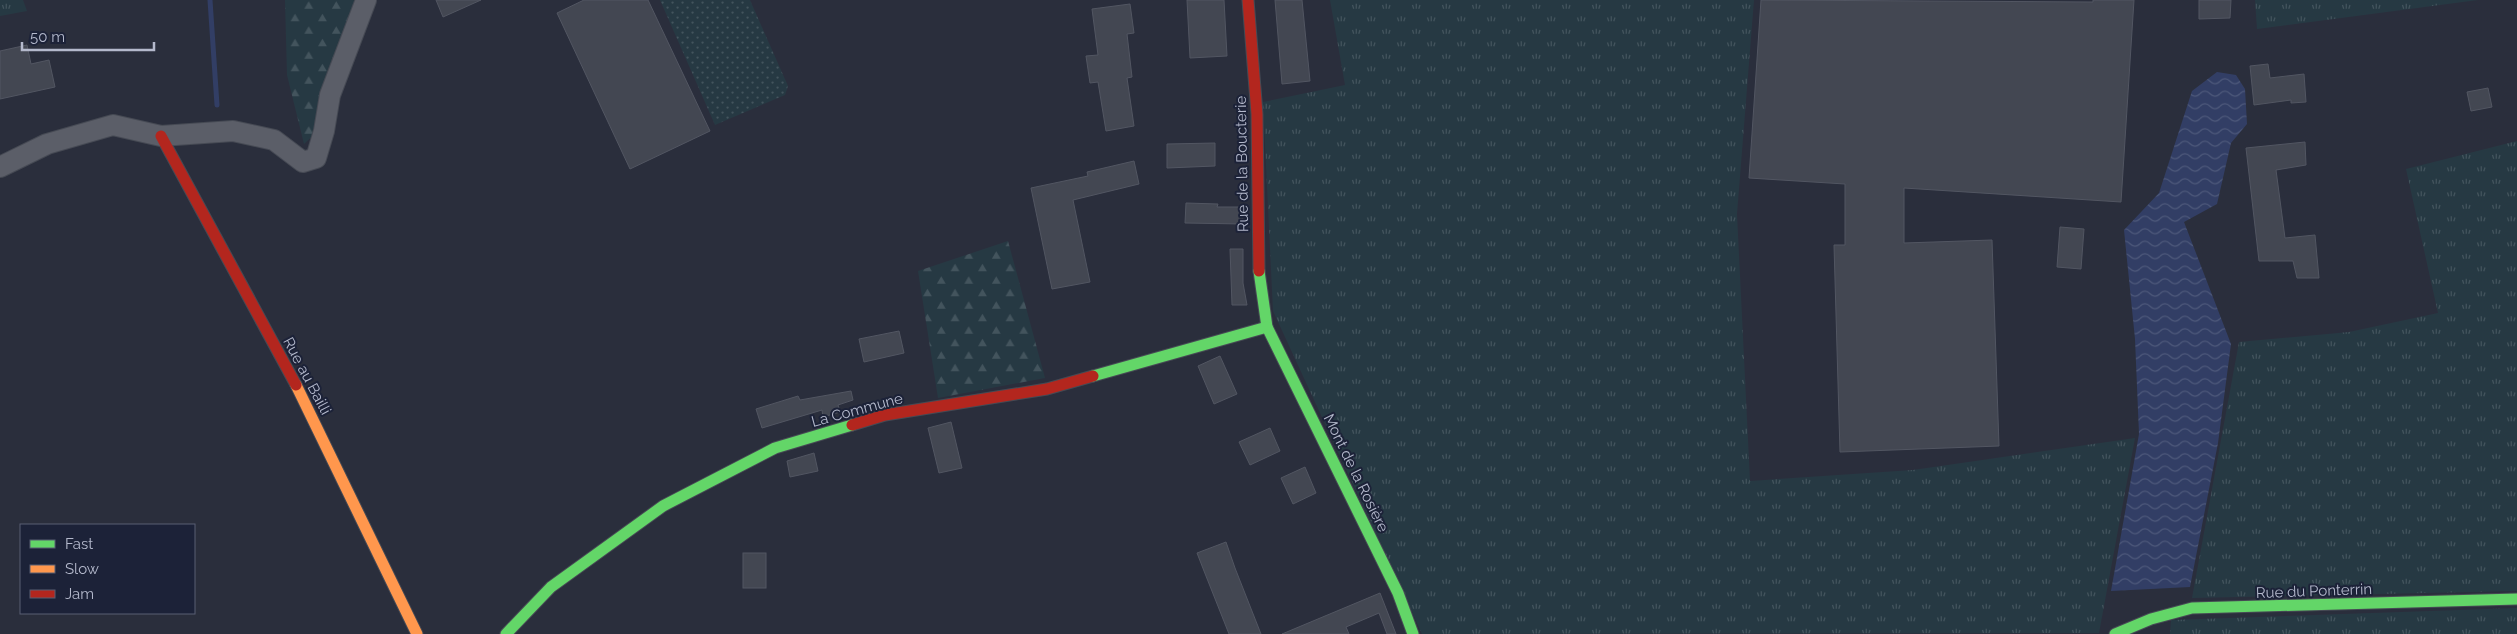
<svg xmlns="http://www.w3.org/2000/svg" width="2517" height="634" viewBox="0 0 2517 634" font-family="Raleway,sans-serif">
	<defs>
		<pattern id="grass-tufts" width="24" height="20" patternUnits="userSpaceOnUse" patternTransform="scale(1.25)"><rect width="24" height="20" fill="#263943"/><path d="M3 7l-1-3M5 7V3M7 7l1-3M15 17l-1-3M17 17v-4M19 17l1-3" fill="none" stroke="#43545d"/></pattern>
		<pattern id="forest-firs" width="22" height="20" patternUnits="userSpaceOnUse" patternTransform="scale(1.25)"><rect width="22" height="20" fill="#263943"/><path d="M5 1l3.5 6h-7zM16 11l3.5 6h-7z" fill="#43545d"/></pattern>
		<pattern id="garden-dots" width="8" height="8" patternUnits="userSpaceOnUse" patternTransform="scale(1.25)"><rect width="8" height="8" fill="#263943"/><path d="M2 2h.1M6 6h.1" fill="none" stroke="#43545d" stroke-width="1.8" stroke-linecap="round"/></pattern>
		<pattern id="water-waves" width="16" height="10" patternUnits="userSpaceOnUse" patternTransform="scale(1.25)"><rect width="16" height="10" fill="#323e65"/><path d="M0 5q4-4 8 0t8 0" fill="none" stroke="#4d587a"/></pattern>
	</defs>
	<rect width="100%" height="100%" fill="#2a2e3c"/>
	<g fill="url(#grass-tufts)">
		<polygon points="0,0 23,0 27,11 0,16"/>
		<polygon points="1330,0 1754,0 1737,214 1750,481 1913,470 2135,438 2099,633 1422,634 1273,311 1263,102 1345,85"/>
		<polygon points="2255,0 2478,0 2257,29"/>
		<polygon points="2517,141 2517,591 2192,598 2239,342 2349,332 2438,313 2406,169"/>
		<polygon points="2517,608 2517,634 2170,634 2171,620"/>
	</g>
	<g fill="url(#forest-firs)">
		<polygon points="285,0 358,0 318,131 304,144 287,75"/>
		<polygon points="1008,241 1045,378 938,398 918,271"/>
	</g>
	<polygon fill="url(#garden-dots)" points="660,0 750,0 788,86 785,95 715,125"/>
	<polygon fill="url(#water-waves)" points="2217,72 2236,75 2245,89 2247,124 2231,143 2217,204 2184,222 2231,344 2218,443 2190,587 2111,591 2139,434 2135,339 2124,230 2159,193 2192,91"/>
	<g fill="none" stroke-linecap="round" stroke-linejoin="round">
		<polyline stroke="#323e65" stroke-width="5" points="210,0 217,105"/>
	</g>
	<g fill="#434752" stroke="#525662">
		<polygon points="436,0 481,0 443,17"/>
		<polygon points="584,0 648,0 710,131 630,169 557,13"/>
		<polygon points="1187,0 1224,0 1227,56 1190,58"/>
		<polygon points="1275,0 1302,0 1310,81 1282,84"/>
		<polygon points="1761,0 2093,2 2093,0 2134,0 2121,202 1904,188 1904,243 1992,240 1999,446 1840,452 1834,245 1845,245 1845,184 1749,178"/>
		<polygon points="2199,0 2231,0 2230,18 2199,19"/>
		<polygon points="1130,4 1134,33 1127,34 1132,77 1127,78 1134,126 1106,131 1098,82 1090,83 1086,56 1098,55 1092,9"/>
		<polygon points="27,45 31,64 49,60 55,87 0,99 0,51"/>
		<polygon points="2268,64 2270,78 2304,74 2306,102 2291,103 2291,100 2254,105 2250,66"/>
		<polygon points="2488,88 2492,107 2471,111 2467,92"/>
		<polygon points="2305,142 2306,165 2276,170 2285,238 2315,235 2319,278 2297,278 2293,261 2259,261 2246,148"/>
		<polygon points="1215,143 1215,166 1167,168 1167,144"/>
		<polygon points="1134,161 1139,184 1073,200 1090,282 1052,289 1031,188 1088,176 1087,172"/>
		<polygon points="1186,203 1218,204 1217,207 1242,207 1243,224 1185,223"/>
		<polygon points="2060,227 2084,229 2081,269 2057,267"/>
		<polygon points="1230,249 1243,249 1243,283 1247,305 1232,305"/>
		<polygon points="899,331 904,353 864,362 859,339"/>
		<polygon points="1220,356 1237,394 1214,404 1198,366"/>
		<polygon points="851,391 853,400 838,405 840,412 823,417 822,410 762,428 756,409 798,396 800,400"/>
		<polygon points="951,422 962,468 939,473 928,428"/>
		<polygon points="1270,428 1280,451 1250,465 1239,442"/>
		<polygon points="814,453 818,471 790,477 787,461"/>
		<polygon points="1305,467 1316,493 1293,504 1281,478"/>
		<polygon points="1226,542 1235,568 1261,634 1229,634 1204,571 1197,553"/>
		<rect x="743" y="553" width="23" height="35"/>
		<polygon points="1380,593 1396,634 1387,634 1379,613 1346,627 1349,634 1282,634"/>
	</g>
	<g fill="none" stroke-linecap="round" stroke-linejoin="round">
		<defs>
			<polyline id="street" points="0,167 47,144 113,125 161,136 233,131 274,140 303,162 316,158 324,131 330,95 366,0"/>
			<g id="fast">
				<polyline points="1259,271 1267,327 1398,593 1413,634"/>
				<polyline points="1093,376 1267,327"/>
				<polyline points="506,634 551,587 663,506 775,448 852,425"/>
				<polyline points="2115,634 2151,619 2192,608 2517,599"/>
			</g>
			<polyline id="slow" points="296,385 417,634"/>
			<g id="jam">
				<polyline points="1248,0 1257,114 1259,271"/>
				<polyline points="161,136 296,385"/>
				<polyline points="852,425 885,415 1047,389 1093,376"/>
			</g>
		</defs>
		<use href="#street" stroke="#464a54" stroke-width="22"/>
		<use href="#fast" stroke="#464a54" stroke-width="13"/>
		<use href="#slow" stroke="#464a54" stroke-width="13"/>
		<use href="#jam" stroke="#464a54" stroke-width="13"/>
		<use href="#street" stroke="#5b5e68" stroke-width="20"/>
		<use href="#fast" stroke="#63d668" stroke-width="11"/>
		<use href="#slow" stroke="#ff974d" stroke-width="11"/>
		<use href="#jam" stroke="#b3261e" stroke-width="11"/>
	</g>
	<g text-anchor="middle" stroke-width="4" stroke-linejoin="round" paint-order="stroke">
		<g font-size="15" fill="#b4b9cc" stroke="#1c2238">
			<text transform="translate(1242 164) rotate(-91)" y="5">Rue de la Boucterie</text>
			<text transform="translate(307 376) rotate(62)" y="5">Rue au Bailli</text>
			<text transform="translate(857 410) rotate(-15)" y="5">La Commune</text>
			<text transform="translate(1356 473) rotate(64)" y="5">Mont de la Rosière</text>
			<text transform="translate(2314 591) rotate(-2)" y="5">Rue du Ponterrin</text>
		</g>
	</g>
	<rect x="20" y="524" width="175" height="90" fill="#1c2238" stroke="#595e73"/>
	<rect x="30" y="540" width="25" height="8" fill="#63d668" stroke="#595e73"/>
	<text x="65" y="549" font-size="15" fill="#b4b9cc">Fast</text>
	<rect x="30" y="565" width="25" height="8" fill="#ff974d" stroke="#595e73"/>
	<text x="65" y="574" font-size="15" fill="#b4b9cc">Slow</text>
	<rect x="30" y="590" width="25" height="8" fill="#b3261e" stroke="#595e73"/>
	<text x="65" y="599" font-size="15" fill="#b4b9cc">Jam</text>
	<path d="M22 42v8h132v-8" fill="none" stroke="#b4b9cc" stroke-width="2.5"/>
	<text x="30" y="42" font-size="15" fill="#b4b9cc" stroke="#1c2238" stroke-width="4" paint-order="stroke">50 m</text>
</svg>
